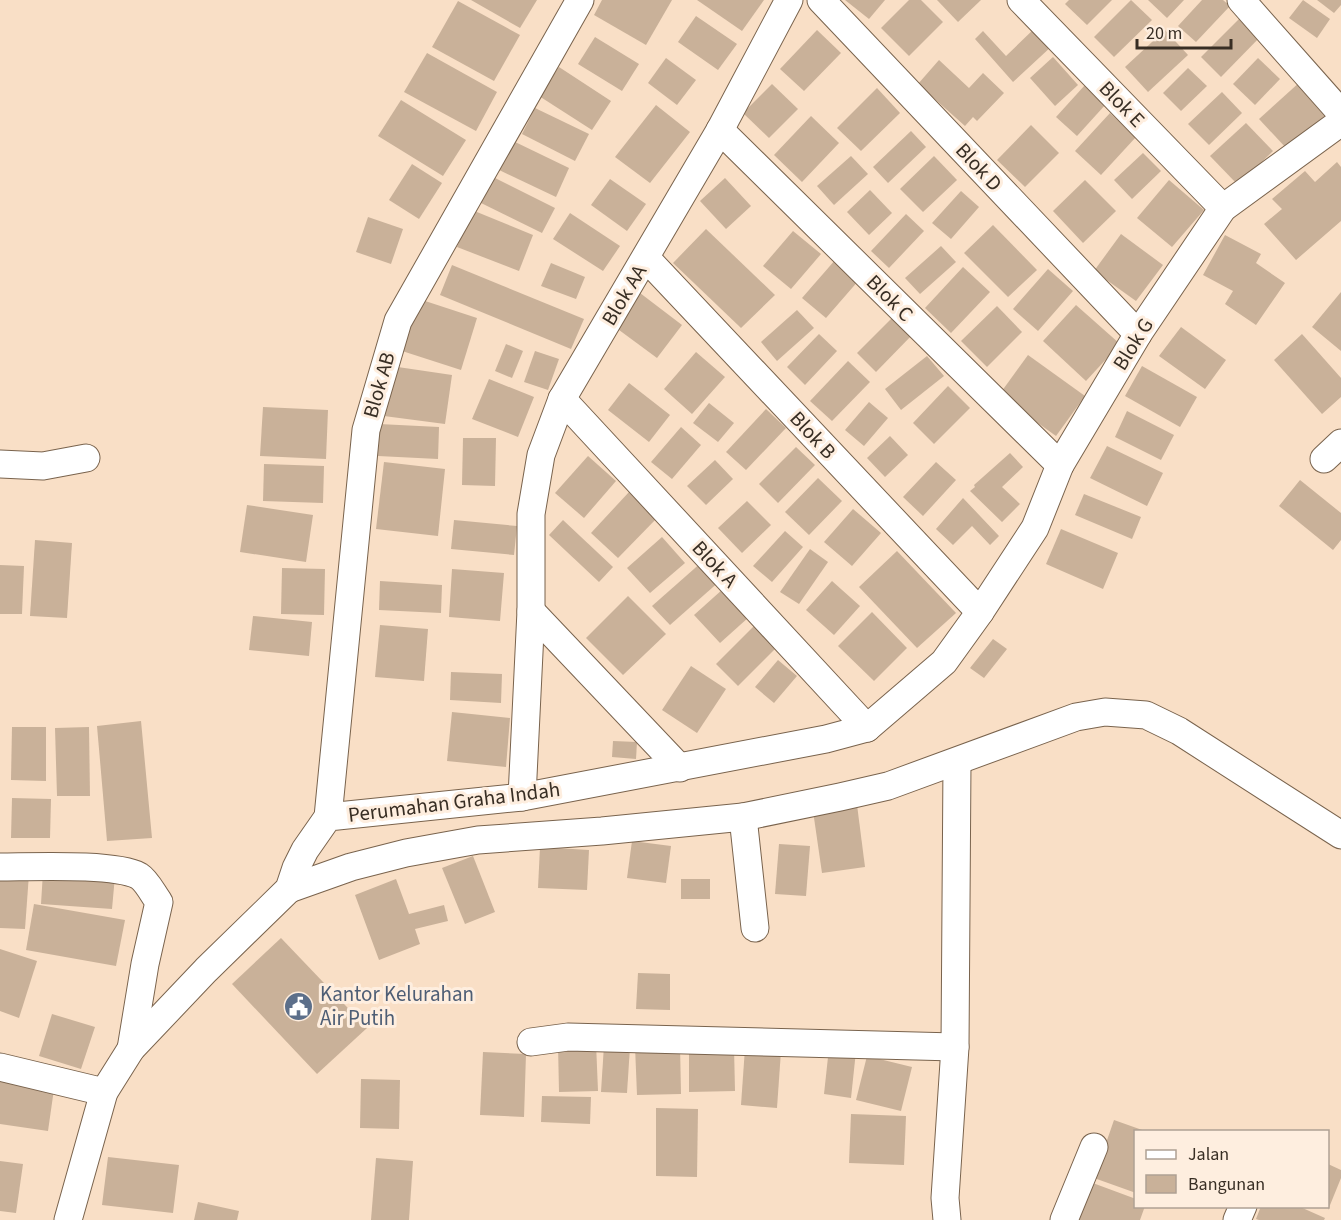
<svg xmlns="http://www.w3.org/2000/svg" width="1341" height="1220" viewBox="0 0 1341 1220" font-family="'Source Sans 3',sans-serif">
	<rect width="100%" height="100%" fill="#f9dfc6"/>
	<g fill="#c9b199">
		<polygon points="471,0 537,0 520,28"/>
		<polygon points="602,0 672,0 646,45 594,15"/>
		<polygon points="697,0 764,0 742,31"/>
		<polygon points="845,0 885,0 869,19"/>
		<polygon points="909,0 921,0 943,22 909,56 881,28"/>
		<polygon points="937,0 981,0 958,22"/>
		<polygon points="1069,0 1112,0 1087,25 1065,4"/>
		<polygon points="1131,0 1152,20 1114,57 1094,37"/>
		<polygon points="1148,0 1184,0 1167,18"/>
		<polygon points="1202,0 1223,0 1230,6 1196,42 1178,26"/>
		<polygon points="1303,0 1330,19 1317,38 1289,18"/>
		<polygon points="1317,0 1341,0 1341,5 1334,13"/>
		<polygon points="458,1 520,35 494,81 432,47"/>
		<polygon points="1243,15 1263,34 1221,77 1201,57"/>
		<polygon points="696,16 737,44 718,70 678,42"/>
		<polygon points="1036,27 1053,45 1013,82 975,39 983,31 1006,56"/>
		<polygon points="817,30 841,53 804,91 780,69"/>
		<polygon points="1165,30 1188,55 1148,92 1125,67"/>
		<polygon points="595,37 639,64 622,91 578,64"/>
		<polygon points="427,53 497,92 476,131 404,92"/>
		<polygon points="1053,57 1078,85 1055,106 1030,78"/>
		<polygon points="666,58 696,80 677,105 648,83"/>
		<polygon points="1258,58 1280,79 1255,105 1233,84"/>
		<polygon points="939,60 969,88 983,73 1004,93 977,121 973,117 965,126 918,84"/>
		<polygon points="559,67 611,101 592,130 539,96"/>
		<polygon points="1188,68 1207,86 1181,111 1163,93"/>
		<polygon points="1301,81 1329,112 1288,150 1259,119"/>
		<polygon points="772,84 798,109 769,138 743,113"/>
		<polygon points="1085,85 1106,104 1077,136 1056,117"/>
		<polygon points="877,88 900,113 861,151 837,128"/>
		<polygon points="1222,92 1242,113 1209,145 1188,124"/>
		<polygon points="401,100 466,140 443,176 378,136"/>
		<polygon points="656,105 690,132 650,183 615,157"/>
		<polygon points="535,108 589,134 575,161 522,134"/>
		<polygon points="1110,113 1136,137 1101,175 1075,151"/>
		<polygon points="811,116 839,143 802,182 774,155"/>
		<polygon points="1246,123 1273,151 1238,185 1210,156"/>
		<polygon points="1031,125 1059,153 1025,187 997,160"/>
		<polygon points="911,131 926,147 888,183 873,167"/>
		<polygon points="511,140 569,168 556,197 497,169"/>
		<polygon points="1143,153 1161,171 1132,199 1114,180"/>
		<polygon points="851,156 868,174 834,205 817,186"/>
		<polygon points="934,156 957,180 923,212 900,189"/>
		<polygon points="1337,162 1341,167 1341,221 1296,260 1264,224 1282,209 1272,199 1305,171 1315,182"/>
		<polygon points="412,164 442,183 419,219 389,200"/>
		<polygon points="489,175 555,208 542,233 477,201"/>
		<polygon points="725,178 751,206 726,229 700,201"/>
		<polygon points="610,179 646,204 627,231 591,205"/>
		<polygon points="1085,180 1116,211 1083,243 1053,211"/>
		<polygon points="1169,180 1204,210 1172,247 1137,218"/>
		<polygon points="870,190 892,213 869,235 847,212"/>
		<polygon points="961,191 979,207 951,239 932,223"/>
		<polygon points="472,210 533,235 519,271 457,247"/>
		<polygon points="570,213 620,246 603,271 553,239"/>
		<polygon points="906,214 924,231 889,268 871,251"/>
		<polygon points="368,217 403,229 391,264 356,252"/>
		<polygon points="993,225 1037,270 1008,297 964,253"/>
		<polygon points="706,229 775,295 741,328 673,263"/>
		<polygon points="793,231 821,254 791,289 763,266"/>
		<polygon points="1121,234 1163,265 1136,301 1094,271"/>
		<polygon points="1225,235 1261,254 1256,263 1285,283 1256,325 1225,304 1233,291 1203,275"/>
		<polygon points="941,246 956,262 920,294 905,278"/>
		<polygon points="836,259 859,280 826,318 802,298"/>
		<polygon points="551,263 585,277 576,299 541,286"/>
		<polygon points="452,265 584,319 571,349 440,295"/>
		<polygon points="963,267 990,292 951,333 925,308"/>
		<polygon points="1048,269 1073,291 1038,331 1013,309"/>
		<polygon points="1341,292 1341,351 1312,327"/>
		<polygon points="640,293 682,325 657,358 615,327"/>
		<polygon points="416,298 477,318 461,370 399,350"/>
		<polygon points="1076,305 1120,344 1086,381 1043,341"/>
		<polygon points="997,306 1022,332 987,367 961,341"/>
		<polygon points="797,310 814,328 777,361 761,342"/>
		<polygon points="894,316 913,334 876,372 857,353"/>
		<polygon points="1181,327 1226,360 1205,389 1159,356"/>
		<polygon points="819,334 837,351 805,385 787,367"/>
		<polygon points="1302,334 1341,378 1341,397 1322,414 1274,360"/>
		<polygon points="506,344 523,351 512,378 495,371"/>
		<polygon points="535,351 559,359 548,390 524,382"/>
		<polygon points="696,352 725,377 692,414 664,389"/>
		<polygon points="1028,355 1085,396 1056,436 999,395"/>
		<polygon points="927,356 944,376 901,410 885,389"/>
		<polygon points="848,361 870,382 832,421 810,401"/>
		<polygon points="391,366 452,375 445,424 384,416"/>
		<polygon points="1142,366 1197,397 1180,427 1125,396"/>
		<polygon points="489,379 534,397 518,437 472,419"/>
		<polygon points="629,383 670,415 649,442 608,410"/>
		<polygon points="948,386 970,408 934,444 913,423"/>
		<polygon points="869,402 888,418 864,446 845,430"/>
		<polygon points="709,403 734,423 718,442 693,423"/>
		<polygon points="263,407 328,410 326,459 260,456"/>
		<polygon points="766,409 786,428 746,470 726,452"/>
		<polygon points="1127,411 1174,435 1161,460 1115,437"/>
		<polygon points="379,424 439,427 438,459 378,456"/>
		<polygon points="681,427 701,445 672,479 651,462"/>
		<polygon points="890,436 908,455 885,477 867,458"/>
		<polygon points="463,438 496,438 495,486 462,485"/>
		<polygon points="1107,446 1163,473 1147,506 1090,478"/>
		<polygon points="796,447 815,465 778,503 759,484"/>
		<polygon points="1010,453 1023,467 1002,487 1020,504 1002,522 970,491 975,487 974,485"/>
		<polygon points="588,456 616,481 584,518 555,493"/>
		<polygon points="715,460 733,479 706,505 687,486"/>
		<polygon points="384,462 445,469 438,536 376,529"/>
		<polygon points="936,462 956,480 923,516 903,497"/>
		<polygon points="264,464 324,466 323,503 263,501"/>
		<polygon points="818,478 842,501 809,535 785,512"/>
		<polygon points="1300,480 1341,513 1341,540 1333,550 1279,506"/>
		<polygon points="629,492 657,518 618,558 591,533"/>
		<polygon points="1084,494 1141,517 1132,539 1075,515"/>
		<polygon points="963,498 999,536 990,545 972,526 953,545 936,529"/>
		<polygon points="747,501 771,525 742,553 718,528"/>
		<polygon points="247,505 313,515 306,562 240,552"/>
		<polygon points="853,509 881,533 852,566 824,542"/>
		<polygon points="454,520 517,526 514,555 451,549"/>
		<polygon points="563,520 613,567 599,582 549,535"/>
		<polygon points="1061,529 1118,553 1103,589 1046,564"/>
		<polygon points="785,531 803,547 772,582 753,566"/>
		<polygon points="662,537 685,563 650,593 627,568"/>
		<polygon points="35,540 72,543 67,618 30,616"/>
		<polygon points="810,549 828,562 799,604 780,592"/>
		<polygon points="897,551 956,613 917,648 859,587"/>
		<polygon points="703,561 721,580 670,625 652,606"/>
		<polygon points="0,565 24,566 22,614 0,614"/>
		<polygon points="282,568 325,569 324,615 281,614"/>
		<polygon points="452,569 504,573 500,621 449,617"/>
		<polygon points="380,581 442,585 441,613 379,610"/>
		<polygon points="832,581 860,606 834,635 806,610"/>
		<polygon points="723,589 749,617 720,643 694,615"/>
		<polygon points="628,596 666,634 623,675 586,638"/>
		<polygon points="872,612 907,648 874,681 838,646"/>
		<polygon points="253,616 312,622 309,656 249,650"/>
		<polygon points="759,621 781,643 738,686 716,664"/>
		<polygon points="380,625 428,629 424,681 375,677"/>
		<polygon points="993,639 1007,649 984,678 970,668"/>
		<polygon points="778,660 797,676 774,703 755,687"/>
		<polygon points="691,666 726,689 697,733 662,710"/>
		<polygon points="451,672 502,674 501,703 450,700"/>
		<polygon points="452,712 510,718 506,767 447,761"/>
		<polygon points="141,721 152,838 107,841 97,726"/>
		<polygon points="12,727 46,727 46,781 11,780"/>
		<polygon points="89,727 90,796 57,796 55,728"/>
		<polygon points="613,741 637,742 636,759 612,757"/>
		<polygon points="856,797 865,867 822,873 812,804"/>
		<polygon points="12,798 51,799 50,838 11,838"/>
		<polygon points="632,841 671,846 666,883 627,878"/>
		<polygon points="779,844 810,846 806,896 775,894"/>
		<polygon points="540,847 589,850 587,890 538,888"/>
		<polygon points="473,856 495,912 465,924 442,868"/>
		<polygon points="0,872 29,874 25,929 0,928"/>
		<polygon points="43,872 115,876 112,909 41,904"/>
		<polygon points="396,879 409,914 444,905 448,921 415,929 420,944 379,960 355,895"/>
		<rect x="681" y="879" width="29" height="20"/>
		<polygon points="34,904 125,920 116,966 26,950"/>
		<polygon points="281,938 367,1028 317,1074 232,984"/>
		<polygon points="0,949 37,961 19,1018 0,1011"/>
		<polygon points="638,973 670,974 670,1010 636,1009"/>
		<polygon points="52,1014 95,1027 81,1069 39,1056"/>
		<polygon points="596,1043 598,1091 559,1092 558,1044"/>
		<polygon points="604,1045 630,1047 627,1093 601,1092"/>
		<polygon points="680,1045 681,1094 637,1095 635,1046"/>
		<polygon points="734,1047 735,1091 689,1092 689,1048"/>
		<polygon points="745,1048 781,1051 777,1108 741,1105"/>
		<polygon points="829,1048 856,1051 851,1098 824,1094"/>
		<polygon points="483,1052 526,1054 524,1117 480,1115"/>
		<polygon points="867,1056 912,1067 901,1111 856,1100"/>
		<polygon points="361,1079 400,1080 399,1129 360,1128"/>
		<polygon points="0,1080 54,1089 48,1131 0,1124"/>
		<polygon points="542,1096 591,1097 590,1124 541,1122"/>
		<polygon points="656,1108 698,1109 697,1177 656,1176"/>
		<polygon points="851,1114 906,1116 904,1165 849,1163"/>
		<polygon points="1114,1120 1145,1131 1136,1132 1136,1193 1094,1178"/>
		<polygon points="108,1157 179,1165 173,1213 102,1205"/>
		<polygon points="376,1158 413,1161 409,1220 371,1220"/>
		<polygon points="0,1161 23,1164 16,1213 0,1211"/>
		<polygon points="1328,1164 1341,1170 1341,1178 1328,1210"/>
		<polygon points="1082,1179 1136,1199 1136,1206 1145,1206 1140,1220 1067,1220"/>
		<polygon points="198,1202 239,1211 237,1220 194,1220"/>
		<polygon points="1261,1206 1298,1206 1325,1218 1324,1220 1259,1220 1256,1219"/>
	</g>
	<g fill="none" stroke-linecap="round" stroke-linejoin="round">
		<defs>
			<g id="street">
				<polyline points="821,0 1138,334"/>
				<polyline points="1021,0 1223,208"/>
				<polyline points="1241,0 1341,113"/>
				<polyline points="720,130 1060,465"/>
				<polyline points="646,258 980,612"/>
				<polyline points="562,399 867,728"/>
				<polyline points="1324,459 1341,443"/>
				<polyline points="0,464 43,466 86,458"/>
				<polyline points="531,611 680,768"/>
				<polyline points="522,797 531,611 531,514 541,455 562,399 720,130 789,0"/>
				<polyline points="328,817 366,430 398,321 580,0"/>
				<polyline points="743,817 755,928"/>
				<path d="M0 867C31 867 115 863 139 876 147 881 153 894 159 902L145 964 131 1049"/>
				<polyline points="289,889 351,867 406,853 478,840 602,831 743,817 840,797 888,786 1076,717 1105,712 1146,715 1179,731 1341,835"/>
				<polyline points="531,1042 568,1037 955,1047"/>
				<polyline points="0,1067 104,1092"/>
				<polyline points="68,1220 104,1092 131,1049 206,970 289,889 296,868 305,850 328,817 522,797 826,739 867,728 944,662 980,612 1035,528 1060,465 1138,334 1223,208 1341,122"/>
				<polyline points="947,1220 945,1198 955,1047 957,762"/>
				<polyline points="1064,1220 1094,1147"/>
				<polyline points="1237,1220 1243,1206"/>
			</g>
		</defs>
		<use href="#street" stroke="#79634d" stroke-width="29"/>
		<use href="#street" stroke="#fff" stroke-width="27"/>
	</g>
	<defs>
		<symbol id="civic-disc" viewBox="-11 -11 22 22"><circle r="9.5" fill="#5c6f8a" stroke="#feeedf"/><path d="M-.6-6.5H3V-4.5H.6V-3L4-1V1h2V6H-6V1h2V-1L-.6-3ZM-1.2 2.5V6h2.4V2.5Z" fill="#fff"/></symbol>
	</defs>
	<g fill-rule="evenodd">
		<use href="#civic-disc" x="282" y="990" width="33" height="33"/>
	</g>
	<g text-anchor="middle" stroke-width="6" stroke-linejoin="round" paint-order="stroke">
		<g font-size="21" fill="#382e24" stroke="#feeedf">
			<text transform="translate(1122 104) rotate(46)" y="7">Blok E</text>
			<text transform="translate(979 167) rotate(47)" y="7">Blok D</text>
			<text transform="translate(624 295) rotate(-59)" y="7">Blok AA</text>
			<text transform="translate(890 298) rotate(45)" y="7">Blok C</text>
			<text transform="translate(1133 344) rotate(-58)" y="7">Blok G</text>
			<text transform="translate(379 385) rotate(-74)" y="7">Blok AB</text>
			<text transform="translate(813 435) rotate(47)" y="7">Blok B</text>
			<text transform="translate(715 564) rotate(47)" y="7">Blok A</text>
			<text transform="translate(454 802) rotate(-7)" y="7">Perumahan Graha Indah</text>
		</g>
		<g font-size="21" fill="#4e5e75" stroke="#feeedf" text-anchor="start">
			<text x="320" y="1001">Kantor Kelurahan<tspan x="320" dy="24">Air Putih</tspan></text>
		</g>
	</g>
	<rect x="1134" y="1130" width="195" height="78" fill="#feeedf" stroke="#afa194" stroke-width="1.5"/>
	<rect x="1146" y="1150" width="30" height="9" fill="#ffffff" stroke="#afa194" stroke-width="1.5"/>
	<text x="1188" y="1160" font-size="18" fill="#382e24">Jalan</text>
	<rect x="1146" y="1175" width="30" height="18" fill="#c9b199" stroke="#afa194" stroke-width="1.5"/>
	<text x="1188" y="1190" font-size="18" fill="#382e24">Bangunan</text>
	<path d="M1137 39v9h94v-9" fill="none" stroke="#382e24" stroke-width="3"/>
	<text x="1146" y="39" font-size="18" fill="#382e24" stroke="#feeedf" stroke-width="4.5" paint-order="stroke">20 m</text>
</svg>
